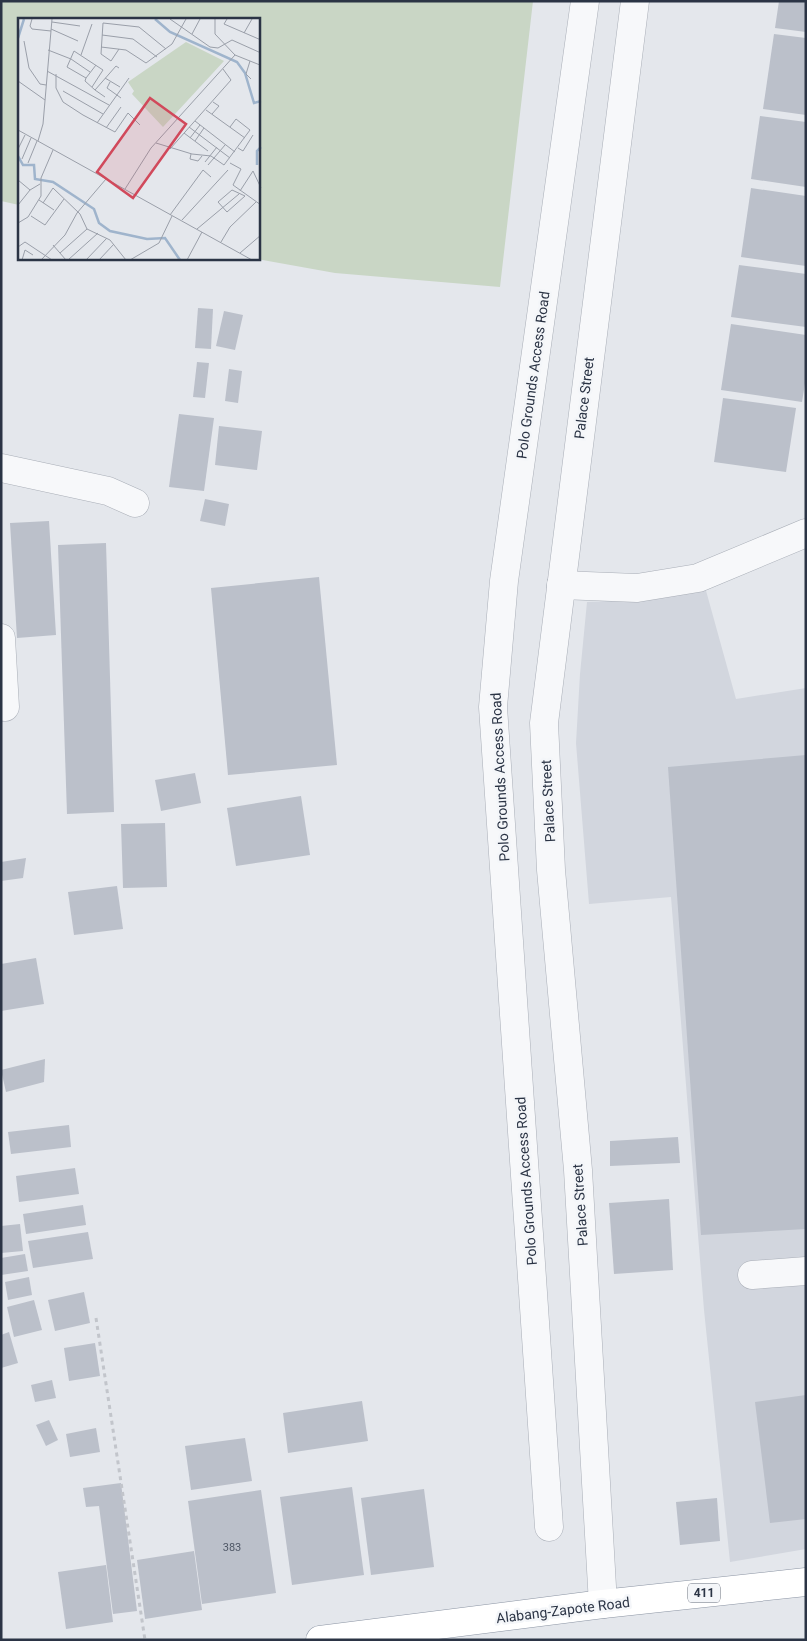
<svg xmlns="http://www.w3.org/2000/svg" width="807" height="1641" viewBox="0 0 807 1641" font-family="Roboto,sans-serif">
	<rect width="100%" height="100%" fill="#e4e7ec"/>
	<polygon fill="#d2d6de" points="705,587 736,699 806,688 806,1549 730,1562 704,1310 671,897 589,904 576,743 580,674 587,602 633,600"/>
	<polygon fill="#c9d6c5" points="1,1 533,1 500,287 335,273 257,259 259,259 259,19 19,19 19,205 1,201"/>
	<g fill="#bbc0ca">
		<polygon points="779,1 806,1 806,32 775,28"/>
		<polygon points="774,34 806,38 806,115 763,109"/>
		<polygon points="760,116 806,122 806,187 751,179"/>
		<polygon points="751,188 806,196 806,266 741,257"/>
		<polygon points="739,265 806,274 806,327 731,317"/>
		<polygon points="198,308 213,309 211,349 195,348"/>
		<polygon points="224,311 243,315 235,350 216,346"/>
		<polygon points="731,324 806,335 806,377 802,402 721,390"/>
		<polygon points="197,362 209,363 205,398 193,397"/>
		<polygon points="229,369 242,371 238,403 225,401"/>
		<polygon points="723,398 796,408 786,472 714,462"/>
		<polygon points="179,414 214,418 204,491 169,487"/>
		<polygon points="219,426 262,431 257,470 215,465"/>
		<polygon points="205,499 229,504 225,526 200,521"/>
		<polygon points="49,521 56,635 17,638 10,523"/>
		<polygon points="106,543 114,812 67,814 58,545"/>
		<polygon points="319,577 337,765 228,775 211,588"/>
		<polygon points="806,755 806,1229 701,1235 668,767"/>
		<polygon points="195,773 201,803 161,811 155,780"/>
		<polygon points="301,796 310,855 236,866 227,808"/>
		<polygon points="165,823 167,887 123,888 121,824"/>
		<polygon points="26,858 23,878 1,881 1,862"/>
		<polygon points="117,886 123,929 74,935 68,892"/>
		<polygon points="36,958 44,1004 1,1011 1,964"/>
		<polygon points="45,1059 44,1082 6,1092 1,1070"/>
		<polygon points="69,1125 71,1147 11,1154 8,1132"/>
		<polygon points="678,1137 680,1163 610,1166 610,1141"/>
		<polygon points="75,1168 79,1194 19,1202 16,1176"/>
		<polygon points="669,1199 673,1270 614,1274 609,1203"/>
		<polygon points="83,1205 86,1225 26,1234 23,1214"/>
		<polygon points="20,1224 23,1251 1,1253 1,1226"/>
		<polygon points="88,1232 93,1259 33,1268 28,1241"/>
		<polygon points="25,1254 28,1271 1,1275 1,1258"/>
		<polygon points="29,1277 32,1295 8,1300 5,1282"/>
		<polygon points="84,1292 90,1323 55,1331 48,1300"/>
		<polygon points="34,1300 42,1330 14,1337 7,1307"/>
		<polygon points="9,1332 18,1363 1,1368 1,1335"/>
		<polygon points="95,1343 100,1376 69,1381 64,1348"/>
		<polygon points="52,1380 56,1398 35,1402 31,1385"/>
		<polygon points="806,1395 806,1519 770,1523 755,1402"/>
		<polygon points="362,1401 368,1441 288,1453 283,1413"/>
		<polygon points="49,1420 58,1440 46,1446 36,1425"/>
		<polygon points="96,1428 100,1452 70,1457 66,1434"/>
		<polygon points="245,1438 252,1481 191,1490 185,1446"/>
		<polygon points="121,1483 137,1611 113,1614 99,1506 86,1507 83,1488"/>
		<polygon points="352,1487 364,1575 292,1585 280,1497"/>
		<polygon points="424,1489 434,1567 371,1575 361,1498"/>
		<polygon points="261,1490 276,1593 202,1604 188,1501"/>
		<polygon points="717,1498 720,1541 680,1545 676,1502"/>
		<polygon points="194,1551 202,1610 145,1619 137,1560"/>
		<polygon points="106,1565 113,1622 66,1629 58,1572"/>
	</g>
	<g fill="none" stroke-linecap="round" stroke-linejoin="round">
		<defs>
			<g id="minor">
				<polyline points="1,468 108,491 135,503"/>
				<polyline points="561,585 637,588 698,578 806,533"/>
				<polyline points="1,638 5,707"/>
				<polyline points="752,1275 806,1271"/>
				<polyline points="549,1527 493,707 504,581 585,1"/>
				<polyline points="603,1604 578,1170 551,870 544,723 635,1"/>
			</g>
			<polyline id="highway" points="320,1640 603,1604 806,1582"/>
		</defs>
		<use href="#minor" stroke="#a9aeb7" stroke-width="29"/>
		<use href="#highway" stroke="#8b94a3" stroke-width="29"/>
		<polyline stroke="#c2c5cb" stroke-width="3" stroke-dasharray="4 4" stroke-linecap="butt" points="96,1318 145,1640"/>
		<use href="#minor" stroke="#f7f8fa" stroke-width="28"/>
		<use href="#highway" stroke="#fff" stroke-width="28"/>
	</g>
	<g text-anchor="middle" stroke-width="5" stroke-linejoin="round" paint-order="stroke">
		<g font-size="11" fill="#4f5766">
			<text x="232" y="1551">383</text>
		</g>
		<rect fill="#f4f6f9" stroke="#676e7b" stroke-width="1" x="688" y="1583.5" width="32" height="19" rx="4"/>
		<g font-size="12" font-weight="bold" fill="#2b3445">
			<text x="704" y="1597">411</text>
		</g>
		<g font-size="14" fill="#2b3445" stroke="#f4f6f9">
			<text transform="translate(533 375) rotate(-82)" y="5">Polo Grounds Access Road</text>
			<text transform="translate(584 398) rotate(-83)" y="5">Palace Street</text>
			<text transform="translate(500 777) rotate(-93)" y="5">Polo Grounds Access Road</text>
			<text transform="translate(548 801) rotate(-93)" y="5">Palace Street</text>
			<text transform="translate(526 1181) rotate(-94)" y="5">Polo Grounds Access Road</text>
			<text transform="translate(580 1205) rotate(-94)" y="5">Palace Street</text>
			<text transform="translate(563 1610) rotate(-7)" y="5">Alabang-Zapote Road</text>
		</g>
	</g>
	<g transform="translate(18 18)">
		<rect width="242" height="242" fill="#e4e7ec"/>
		<path d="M168 24 206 43 145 109 114 76 116 73 110 64Z" fill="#c9d6c5"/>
		<path fill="none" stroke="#9fb4cc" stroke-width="2.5" d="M137 1 152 14 219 44 227 55 236 85 243 83M0 20 6 1M0 138 5 147H16L17 161 35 164 76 191 81 205 92 213 129 221 147 220 162 242M239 147V133L243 129"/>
		<path fill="none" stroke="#9a9fa9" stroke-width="1" d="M14 1 12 8 14 11 33 13M152 1 192 29 200 30 214 22 243 35M197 1V16L217 37M209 1 206 6 243 22M34 4 62 8M33 11 60 23M226 15 234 1M174 16 182 1M84 17 115 21 139 39M6 23 11 50 22 66 28 67M83 29 108 32 128 45 154 26 168 1M101 31 93 43 83 36 85 5 121 9 148 31M30 32 53 41 72 54M63 37 74 6M217 37 242 47M232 43 228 56 233 61M29 53 91 87M38 56V70L45 84 65 97 97 114 110 95 122 107M68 60 78 47M87 60 102 69M0 63 27 82M92 64 89 70 103 80M74 69 85 52 56 33 49 49 68 60 67 63 77 72 87 79M77 72 98 48 101 50M45 73 85 96M188 92 227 120M194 96 201 88 195 84M177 103 217 134M79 105 111 60M171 109 212 140M88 110 103 89M0 112 234 242M166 115 190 133M172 120 182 107M20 123 25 106 34 1M177 123 186 110M138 125 174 136 193 138 206 147 232 112 218 101 212 109M220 130 225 133 235 117M0 131 7 117M152 131 213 62 205 51M173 136 172 141 180 143 184 138M4 141 13 120M187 144 199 129M10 145 19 123M212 145 223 151 215 167 243 187M190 147 207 127M0 162 12 172 22 166M107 171 133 130 217 37M214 172 227 178 209 194 200 184ZM222 173 235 153 243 170M21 182 36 192M25 185 35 170 62 196 69 211 92 222 108 242M0 187 12 172M152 197 185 152 193 159M13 198 27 207 46 181M164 202 210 152M0 205 10 199 23 178V160L35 132M179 211 221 176M203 224 212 209 238 184M35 227 48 242M0 229 7 224 34 242M42 235 69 211M222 235 243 217M4 242 7 232 15 237M23 242 47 217 59 195 88 161M50 242 80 215M68 242 89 220M81 242 96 226M112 242 141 225 154 198M169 242 184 214"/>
		<path fill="#d1495b" fill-opacity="0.15" stroke="#d1495b" stroke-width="2.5" d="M132 80 168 106 115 180 79 154Z"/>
		<rect width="242" height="242" fill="none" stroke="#2b3445" stroke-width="2.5"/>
	</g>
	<rect width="807" height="1641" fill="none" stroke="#2b3445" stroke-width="5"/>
</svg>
